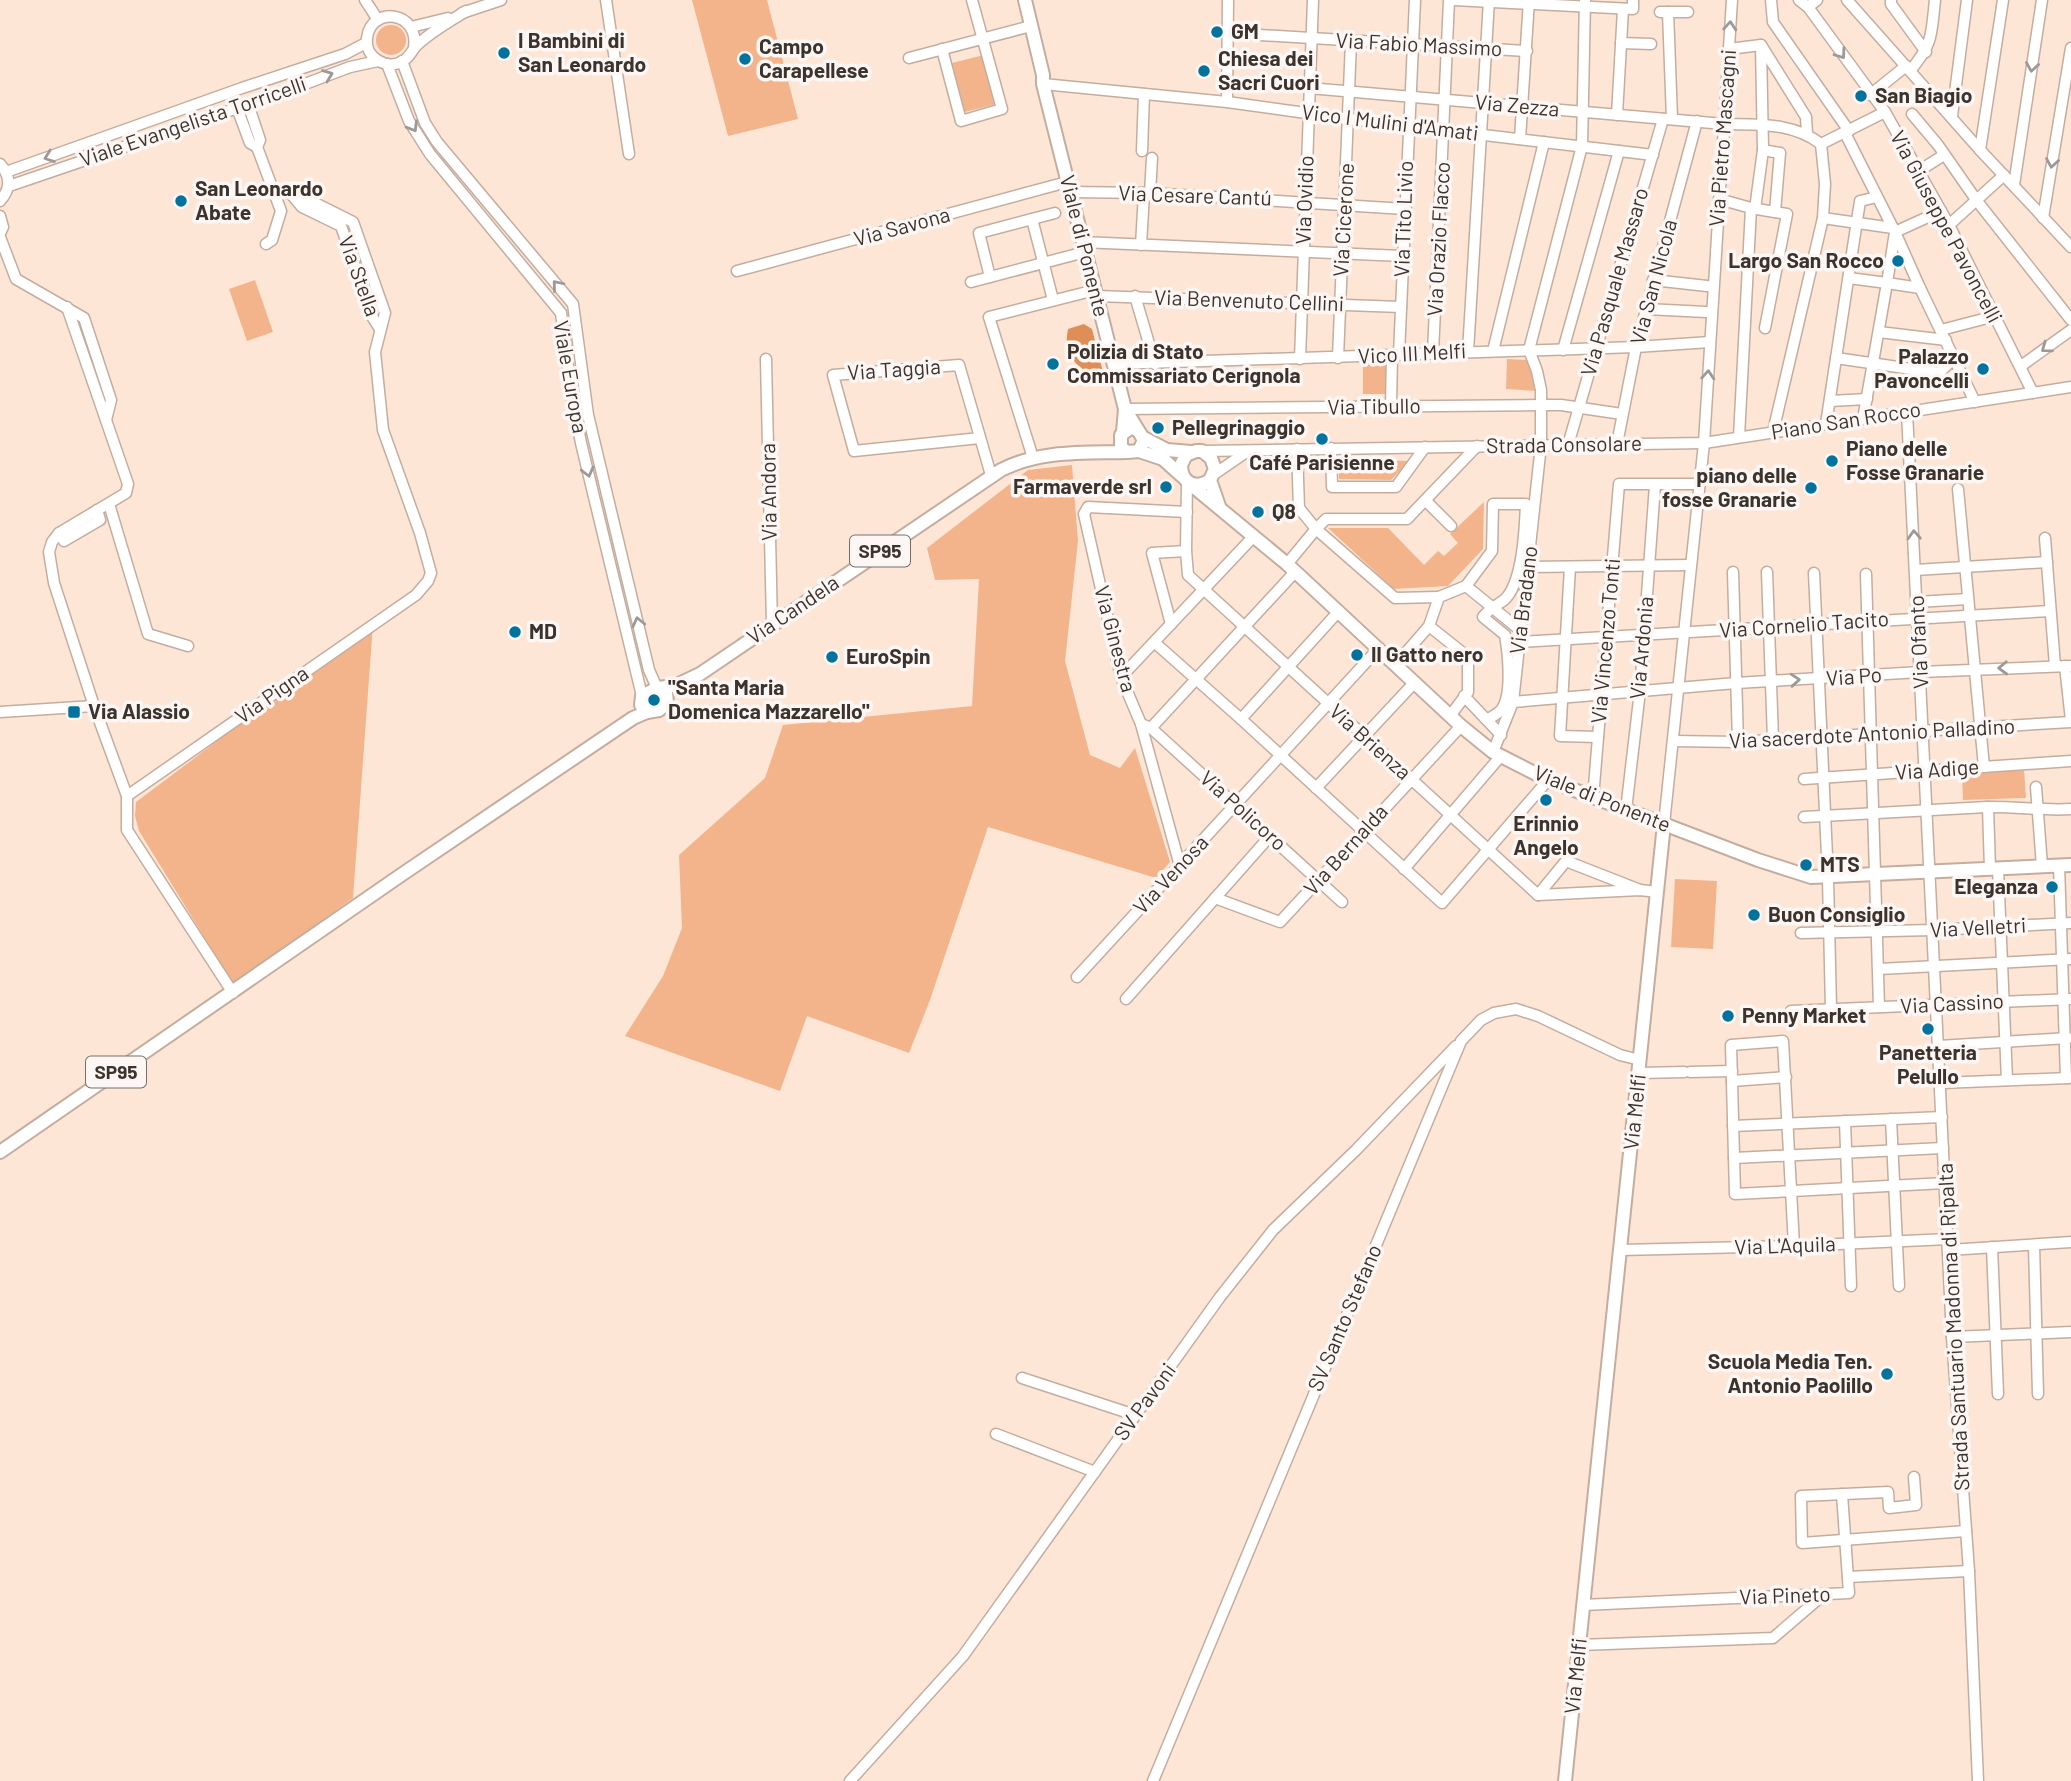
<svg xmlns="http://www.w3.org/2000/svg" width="2071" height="1781" viewBox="0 0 2071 1781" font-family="Barlow,sans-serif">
	<rect width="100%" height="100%" fill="#fee6d7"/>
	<g fill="#f4b48b">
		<polygon points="692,0 767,0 798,119 728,136"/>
		<circle cx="391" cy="40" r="15"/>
		<polygon points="984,55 996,104 965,112 952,63"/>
		<polygon points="255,280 273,332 247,341 229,289"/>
		<polygon points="1507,359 1527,360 1533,372 1537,391 1506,389"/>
		<polygon points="1363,361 1389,361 1388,394 1363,394"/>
		<polygon points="1339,459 1410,461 1391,480 1339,479"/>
		<polygon points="1072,465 1078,541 1065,661 1090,755 1120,768 1135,748 1170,862 1156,878 988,827 930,1000 909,1053 807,1016 780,1091 625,1036 663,976 682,928 679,855 765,778 783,725 972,706 979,579 935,580 927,548 1028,470"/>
		<polygon points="1484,502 1483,549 1448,586 1394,589 1328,528 1388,528 1424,565 1438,551 1444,556 1458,543 1450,534"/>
		<polygon points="373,624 353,898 233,984 139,831 135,816 136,802"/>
		<polygon points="2024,769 2026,798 1963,800 1962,772"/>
		<polygon points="1675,879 1717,881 1713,949 1671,947"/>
	</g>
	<path fill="#e08e57" d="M1084 324 1092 329 1104 376 1100 381C1079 367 1062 358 1068 329Z"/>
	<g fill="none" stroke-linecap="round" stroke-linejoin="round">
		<defs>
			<g id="minor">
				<polyline points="365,0 378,20"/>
				<polyline points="606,0 629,154"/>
				<polyline points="1454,0 1633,9 1633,0"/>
				<polyline points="1771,0 1773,22 1849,131"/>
				<polyline points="1799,0 1808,7 1885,112 1949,225 2033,393"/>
				<polyline points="1847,0 1980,150 2071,247"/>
				<polyline points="1891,0 1891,4 1926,52"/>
				<polyline points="1808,7 1817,0"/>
				<polyline points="1660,12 1688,12"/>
				<polyline points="1668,12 1672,119"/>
				<polyline points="462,13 501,0"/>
				<polyline points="411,27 448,18"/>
				<polyline points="1228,33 1527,51"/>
				<polyline points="1621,43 1651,44"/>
				<path d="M414 48C420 11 371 5 367 38 364 57 387 71 403 61 410 57 412 50 417 45 432 31 449 22 466 11"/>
				<polyline points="942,49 961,121 1002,109 972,0"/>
				<polyline points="1729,49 1761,45 1806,117 1807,134"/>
				<polyline points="909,58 1031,26"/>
				<polyline points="402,61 425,123 437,142 573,304 588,415 649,670 657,688"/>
				<polyline points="387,64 409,121 430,154 561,313 572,398 581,443 642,696"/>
				<path d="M1910 71C1934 42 1931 35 1935 0"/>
				<polyline points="1043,84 1227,102 1349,119 1653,155"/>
				<path d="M1309 88 1724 124C1759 125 1792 122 1821 144L1825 184 1823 218 1773 432"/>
				<polyline points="1870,95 1906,66"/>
				<polyline points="1227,102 1228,0"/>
				<polyline points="248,104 260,140 257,147 281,211 272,240 266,244"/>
				<polyline points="237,108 250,143 257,147"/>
				<polyline points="1912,114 1938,145 1977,201 2071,320"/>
				<polyline points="1617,115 1623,9"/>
				<polyline points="1952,116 1967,0"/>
				<polyline points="1845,133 1895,232 1920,288 1887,283 1895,232"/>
				<polyline points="1520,139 1529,0"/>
				<polyline points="1821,144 1885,112"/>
				<polyline points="1763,150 1780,153 1775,212"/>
				<polyline points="1980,150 2003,0"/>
				<polyline points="1142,151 1144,94"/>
				<path d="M0 164C11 176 11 189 0 201"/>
				<polyline points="6,172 242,88 345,54 366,43"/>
				<polyline points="1917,172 1944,155"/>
				<polyline points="2014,185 2042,0"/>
				<polyline points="9,186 273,96 350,67 378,61"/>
				<polyline points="1069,192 1150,193 1405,209"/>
				<polyline points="1150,193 1152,158"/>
				<polyline points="292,195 302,207 341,226 373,318 380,329"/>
				<polyline points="1719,199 1751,208 1787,214 1765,328"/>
				<polyline points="1755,209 1763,150 1761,45"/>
				<polyline points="0,216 3,227 0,233"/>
				<polyline points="1823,218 1893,228"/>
				<polyline points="2043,218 2071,48"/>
				<polyline points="1032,219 1053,300"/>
				<polyline points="1949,225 2004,175"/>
				<polyline points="1895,232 1941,211"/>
				<polyline points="0,237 16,279 84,318 111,400 106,420"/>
				<polyline points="1082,242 1402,256"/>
				<polyline points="1141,245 1144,193"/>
				<polyline points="737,271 1067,182"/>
				<polyline points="990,277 979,233 1055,213"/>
				<polyline points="1849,278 1887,283 1863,419"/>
				<polyline points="1653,280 1707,286"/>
				<polyline points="971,282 1085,252"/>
				<polyline points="1920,288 1975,402"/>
				<polyline points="1097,296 1401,307"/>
				<polyline points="1135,296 1155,364"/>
				<polyline points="67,307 128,484 126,493 59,533 52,542 49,552 54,583 94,706 127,796 127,830 233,993"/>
				<polyline points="1646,309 1706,312"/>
				<polyline points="1941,330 1995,316"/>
				<polyline points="1879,332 1946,340"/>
				<polyline points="1563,350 1619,151"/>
				<polyline points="1493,351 1544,142"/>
				<polyline points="1468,352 1489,0"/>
				<polyline points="1433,353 1449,0"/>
				<polyline points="1399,354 1415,0"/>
				<polyline points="1338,358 1351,41"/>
				<polyline points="1836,358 1939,373 1955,357"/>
				<polyline points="766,359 772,625"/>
				<polyline points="1300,359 1313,0"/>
				<polyline points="1114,364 1636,347 1710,342"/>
				<polyline points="2021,366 2071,330"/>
				<polyline points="1830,401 1867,399"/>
				<polyline points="1391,406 1392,355"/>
				<polyline points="1125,409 1542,405 1561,405 1622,414"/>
				<polyline points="1907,412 1952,1337 1969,1571 1978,1781"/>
				<polyline points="1826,424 1860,201 1877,197"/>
				<polyline points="1739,437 1751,208"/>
				<polyline points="980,438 854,451 833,375 959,365 991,475"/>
				<polyline points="1617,444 1636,347 1697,121"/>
				<polyline points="1568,445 1663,119"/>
				<polyline points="1331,448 1332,487 1396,487 1425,447"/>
				<polyline points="1297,449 1299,508 1316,529 1326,519 1407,519 1477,446"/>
				<polyline points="1202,451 1704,443 2071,387"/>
				<polyline points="1033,458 989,317 1095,290"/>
				<polyline points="1213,475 1248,451"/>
				<polyline points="1187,482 1186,551 1188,575 1538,895"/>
				<polyline points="1958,489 1984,767"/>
				<polyline points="1426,501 1451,526"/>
				<polyline points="109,504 148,634 188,646"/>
				<polyline points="59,533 64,541 100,520 97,510"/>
				<polyline points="2045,538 2055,666"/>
				<polyline points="1287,564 1316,529 1395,598 1439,597"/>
				<polyline points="1529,567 1691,565"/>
				<polyline points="1570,567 1560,736 1598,737"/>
				<polyline points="1915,570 2047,562"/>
				<polyline points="1733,572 1738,742"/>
				<polyline points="1767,572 1773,739"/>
				<polyline points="1814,573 1828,878 1831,1009"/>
				<polyline points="1866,574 1879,1007"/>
				<polyline points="1466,586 1520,630"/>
				<polyline points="1917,602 1968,599"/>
				<polyline points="1171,624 1152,553 1186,551"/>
				<polyline points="1429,626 1468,657 1468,692 1450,716"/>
				<polyline points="1154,642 1241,719 1442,903 1548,780"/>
				<polyline points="1518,642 2050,611"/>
				<path d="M1396 664 1429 626 1439 597 1466 586 1492 551 1493 504H1526C1525 528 1523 583 1504 600 1496 606 1489 609 1483 617L1505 635C1508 653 1513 695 1501 710 1498 714 1491 717 1487 720"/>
				<polyline points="2065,666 2071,720"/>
				<polyline points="1121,677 1254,536"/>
				<polyline points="1464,696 1501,735"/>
				<polyline points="1513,702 1736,683 1920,672 2071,666"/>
				<polyline points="0,712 94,706"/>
				<polyline points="1241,719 1339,611"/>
				<polyline points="1141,724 1151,728 1342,902"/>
				<polyline points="1151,728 1295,572"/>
				<polyline points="1673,741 1738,742 2071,722"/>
				<polyline points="1493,752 1513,702 1541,445 1541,390 1537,371 1529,350 1582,146 1585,0"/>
				<polyline points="1804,779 2071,761"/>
				<polyline points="2036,787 2042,866"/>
				<polyline points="1316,788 1415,682"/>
				<polyline points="127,796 416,595 428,581 431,573 420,533 383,430 375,352 385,313 353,222 305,198 273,189"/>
				<polyline points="1593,798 1619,484 1699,484"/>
				<polyline points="1988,807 1990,869"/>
				<polyline points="1626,810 1640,691 1655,485"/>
				<path d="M1804 817C1864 814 1925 810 1986 807 2015 806 2042 811 2071 809"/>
				<polyline points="1664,824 1704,443 1732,0"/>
				<polyline points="2059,865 2066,1078"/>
				<polyline points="1180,866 1141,724 1121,677 1084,514 1088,507 1187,512"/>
				<polyline points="1404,869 1500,757"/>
				<polyline points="1998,869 2007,1080"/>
				<polyline points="1538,895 1566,861 1640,890"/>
				<polyline points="1538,895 1640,890 1657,892"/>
				<polyline points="1215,898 1280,922 1461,726"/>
				<polyline points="1801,933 1933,930 2071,923"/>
				<polyline points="1879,969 2071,959"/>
				<polyline points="1077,977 1379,648"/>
				<polyline points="1126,999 1270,836"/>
				<polyline points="1791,1011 2071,999"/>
				<polyline points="1939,1046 2068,1038"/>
				<polyline points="1690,1072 1732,1071"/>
				<polyline points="1639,1073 1684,1072"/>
				<polyline points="1732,1081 1786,1077"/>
				<polyline points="1941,1083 2069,1078"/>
				<polyline points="1891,1119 1899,1286"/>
				<polyline points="1845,1121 1851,1286"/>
				<polyline points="1733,1126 1942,1117"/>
				<polyline points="1734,1158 1943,1148"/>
				<polyline points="2034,1245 2038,1394"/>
				<path d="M1794 1246 1783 1041 1731 1045 1735 1194C1805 1190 1875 1187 1945 1183"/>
				<polyline points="1992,1247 1998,1394"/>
				<polyline points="1621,1250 1794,1246 1949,1239"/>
				<polyline points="1949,1250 2071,1242"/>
				<polyline points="1952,1337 2071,1332"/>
				<polyline points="1022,1378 1135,1415"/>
				<polyline points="996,1434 1095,1472"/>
				<polyline points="1914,1477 1916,1505 1889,1508 1888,1492 1801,1496 1802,1543 1966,1531"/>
				<polyline points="1848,1577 1969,1571"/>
				<polyline points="1583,1605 1849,1593 1842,1494"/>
				<polyline points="1579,1645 1773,1638 1823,1595"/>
				<polyline points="850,1781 963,1656 1220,1297 1273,1230 1356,1150 1456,1046"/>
				<polyline points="1153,1781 1461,1041 1481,1020 1494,1013 1516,1009 1538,1016 1620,1055 1640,1060"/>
			</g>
			<g id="major">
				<polyline points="1025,0 1043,75 1043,84 1125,409 1123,432"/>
				<polyline points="1125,409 1144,440 1139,451 1127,452 1121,447 1121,435 1130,428 1138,430"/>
				<polyline points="1144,438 1167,450 1191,452"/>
				<polyline points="1139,451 1163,459 1182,476"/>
				<path d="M1210 480C1196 490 1181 483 1181 465L1186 455 1196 451H1202L1211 458 1215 469 1210 480 1219 506"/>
				<polyline points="1189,483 1287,564 1461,726 1493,752 1548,780 1758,860 1811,877 2071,865"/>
				<polygon points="657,688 666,692 667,703 659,710 647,712 641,705 642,696"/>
				<path d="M660 688 677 685 700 674 1001 470C1040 450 1084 453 1127 452"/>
				<polyline points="0,1152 404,873 633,718 647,712"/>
				<polyline points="1565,1781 1664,824"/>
			</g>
		</defs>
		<use href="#minor" stroke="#c4ad9f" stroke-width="13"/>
		<use href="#major" stroke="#c4ad9f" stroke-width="16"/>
		<use href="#minor" stroke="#fff" stroke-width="10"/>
		<use href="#major" stroke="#fff" stroke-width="12"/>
	</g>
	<defs><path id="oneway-chevron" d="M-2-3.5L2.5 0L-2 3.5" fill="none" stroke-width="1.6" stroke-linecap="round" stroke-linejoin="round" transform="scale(1.75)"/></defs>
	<g stroke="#9e9996">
		<use href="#oneway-chevron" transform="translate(1730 26) rotate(-86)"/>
		<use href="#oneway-chevron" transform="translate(1841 54) rotate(54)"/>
		<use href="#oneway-chevron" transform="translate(2032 67) rotate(99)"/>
		<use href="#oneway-chevron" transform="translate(328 75) rotate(-21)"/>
		<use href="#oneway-chevron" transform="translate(413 127) rotate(59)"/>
		<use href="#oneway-chevron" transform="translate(49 157) rotate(160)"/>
		<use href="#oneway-chevron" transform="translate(2052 163) rotate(99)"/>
		<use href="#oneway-chevron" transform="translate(557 285) rotate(-130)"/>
		<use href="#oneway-chevron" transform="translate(2046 348) rotate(144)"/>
		<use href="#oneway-chevron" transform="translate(1708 375) rotate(-86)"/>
		<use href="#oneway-chevron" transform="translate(588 472) rotate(76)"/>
		<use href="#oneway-chevron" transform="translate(1914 535) rotate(-93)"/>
		<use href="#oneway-chevron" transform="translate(638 622) rotate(-103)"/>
		<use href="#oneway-chevron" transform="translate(2003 668) rotate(178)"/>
		<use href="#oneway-chevron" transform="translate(1795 680) rotate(-4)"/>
	</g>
	<g fill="#03729d" stroke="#fcf7f4" stroke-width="2.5">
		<circle cx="1217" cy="32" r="7"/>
		<circle cx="504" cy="53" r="7"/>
		<circle cx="745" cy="59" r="7"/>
		<circle cx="1204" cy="71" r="7"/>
		<circle cx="1861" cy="96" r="7"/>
		<circle cx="181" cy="201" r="7"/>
		<circle cx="1898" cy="261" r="7"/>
		<circle cx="1053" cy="364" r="7"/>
		<circle cx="1983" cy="369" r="7"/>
		<circle cx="1158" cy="428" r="7"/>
		<circle cx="1322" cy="439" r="7"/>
		<circle cx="1832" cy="461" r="7"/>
		<circle cx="1166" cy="487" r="7"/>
		<circle cx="1811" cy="488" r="7"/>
		<circle cx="1258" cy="512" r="7"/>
		<circle cx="515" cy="632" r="7"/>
		<circle cx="1357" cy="655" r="7"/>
		<circle cx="832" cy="657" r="7"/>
		<circle cx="654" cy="700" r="7"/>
		<rect x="67" y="705" width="14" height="14" rx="3.5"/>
		<circle cx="1546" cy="800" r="7"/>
		<circle cx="1806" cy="865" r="7"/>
		<circle cx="2052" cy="887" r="7"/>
		<circle cx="1754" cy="915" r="7"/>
		<circle cx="1728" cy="1016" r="7"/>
		<circle cx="1928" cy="1029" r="7"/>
		<circle cx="1887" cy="1374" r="7"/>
	</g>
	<g text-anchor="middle" stroke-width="7" stroke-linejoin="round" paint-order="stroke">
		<g fill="#fcf7f4" stroke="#766e69" stroke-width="2">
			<rect x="850" y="535.5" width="60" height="31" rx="5"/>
			<rect x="86" y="1056.5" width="60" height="31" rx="5"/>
		</g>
		<g font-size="19" font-weight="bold" fill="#3c332d">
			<text x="880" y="558">SP95</text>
			<text x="116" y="1079">SP95</text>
		</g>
		<g font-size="21" font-weight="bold" fill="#3c332d" stroke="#fcf7f4" text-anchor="start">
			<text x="1231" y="39">GM</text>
			<text x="518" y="48">I Bambini di<tspan x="518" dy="24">San Leonardo</tspan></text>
			<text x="759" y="54">Campo<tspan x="759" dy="24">Carapellese</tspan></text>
			<text x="1218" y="66">Chiesa dei<tspan x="1218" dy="24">Sacri Cuori</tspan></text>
			<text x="1875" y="103">San Biagio</text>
			<text x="195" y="196">San Leonardo<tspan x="195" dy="24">Abate</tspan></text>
			<text x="1884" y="268" text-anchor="end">Largo San Rocco</text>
			<text x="1067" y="359">Polizia di Stato<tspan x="1067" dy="24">Commissariato Cerignola</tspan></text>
			<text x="1969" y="364" text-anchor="end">Palazzo<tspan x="1969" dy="24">Pavoncelli</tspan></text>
			<text x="1172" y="435">Pellegrinaggio</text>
			<text x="1846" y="456">Piano delle<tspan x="1846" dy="24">Fosse Granarie</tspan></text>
			<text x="1322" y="470" text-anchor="middle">Café Parisienne</text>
			<text x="1797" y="483" text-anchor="end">piano delle<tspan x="1797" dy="24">fosse Granarie</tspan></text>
			<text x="1152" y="494" text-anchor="end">Farmaverde srl</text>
			<text x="1272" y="519">Q8</text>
			<text x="529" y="639">MD</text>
			<text x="1371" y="662">Il Gatto nero</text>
			<text x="846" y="664">EuroSpin</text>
			<text x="668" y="695">"Santa Maria<tspan x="668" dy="24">Domenica Mazzarello"</tspan></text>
			<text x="88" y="719">Via Alassio</text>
			<text x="1546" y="831" text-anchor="middle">Erinnio<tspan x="1546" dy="24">Angelo</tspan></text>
			<text x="1820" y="872">MTS</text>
			<text x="2038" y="894" text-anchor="end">Eleganza</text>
			<text x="1768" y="922">Buon Consiglio</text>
			<text x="1742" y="1023">Penny Market</text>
			<text x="1928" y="1060" text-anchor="middle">Panetteria<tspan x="1928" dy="24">Pelullo</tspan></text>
			<text x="1873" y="1369" text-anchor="end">Scuola Media Ten.<tspan x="1873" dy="24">Antonio Paolillo</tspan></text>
		</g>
		<g font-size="21" fill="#3c332d" stroke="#fcf7f4">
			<text transform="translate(1419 45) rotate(3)" y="7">Via Fabio Massimo</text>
			<text transform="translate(1517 106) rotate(5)" y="7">Via Zezza</text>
			<text transform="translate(193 122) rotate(-19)" y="7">Viale Evangelista Torricelli</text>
			<text transform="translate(1390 123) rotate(7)" y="7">Vico I Mulini d'Amati</text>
			<text transform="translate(1723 138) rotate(-86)" y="7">Via Pietro Mascagni</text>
			<text transform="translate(1195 196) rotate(2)" y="7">Via Cesare Cantú</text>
			<text transform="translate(1305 200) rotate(-88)" y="7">Via Ovidio</text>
			<text transform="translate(1404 219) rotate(-88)" y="7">Via Tito Livio</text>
			<text transform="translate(1344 220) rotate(-87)" y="7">Via Cicerone</text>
			<text transform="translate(902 227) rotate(-15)" y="7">Via Savona</text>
			<text transform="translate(1946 227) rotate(62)" y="7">Via Giuseppe Pavoncelli</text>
			<text transform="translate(1439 239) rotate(-87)" y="7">Via Orazio Flacco</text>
			<text transform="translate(1084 246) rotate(76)" y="7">Viale di Ponente</text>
			<text transform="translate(359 276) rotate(70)" y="7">Via Stella</text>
			<text transform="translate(1615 282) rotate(-74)" y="7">Via Pasquale Massaro</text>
			<text transform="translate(1654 282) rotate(-75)" y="7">Via San Nicola</text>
			<text transform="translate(1249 301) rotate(2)" y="7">Via Benvenuto Cellini</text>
			<text transform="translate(1412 354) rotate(-3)" y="7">Vico III Melfi</text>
			<text transform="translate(894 370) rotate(-4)" y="7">Via Taggia</text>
			<text transform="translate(570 377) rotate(80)" y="7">Viale Europa</text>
			<text transform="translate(1374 407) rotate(-1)" y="7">Via Tibullo</text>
			<text transform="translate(1846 421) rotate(-9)" y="7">Piano San Rocco</text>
			<text transform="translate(1564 445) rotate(-1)" y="7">Strada Consolare</text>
			<text transform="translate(769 492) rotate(-91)" y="7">Via Andora</text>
			<text transform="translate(1524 600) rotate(-83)" y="7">Via Bradano</text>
			<text transform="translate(793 610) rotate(-34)" y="7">Via Candela</text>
			<text transform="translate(1804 625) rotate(-4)" y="7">Via Cornelio Tacito</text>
			<text transform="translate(1115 639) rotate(75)" y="7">Via Ginestra</text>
			<text transform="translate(1606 641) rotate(-85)" y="7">Via Vincenzo Tonti</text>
			<text transform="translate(1919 642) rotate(-93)" y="7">Via Ofanto</text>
			<text transform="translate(1642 648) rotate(-85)" y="7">Via Ardonia</text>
			<text transform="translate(1854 677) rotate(-4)" y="7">Via Po</text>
			<text transform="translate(272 695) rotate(-35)" y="7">Via Pigna</text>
			<text transform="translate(1872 734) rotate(-3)" y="7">Via sacerdote Antonio Palladino</text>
			<text transform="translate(1370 742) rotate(42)" y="7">Via Brienza</text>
			<text transform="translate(1937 770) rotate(-4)" y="7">Via Adige</text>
			<text transform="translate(1602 799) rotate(22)" y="7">Viale di Ponente</text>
			<text transform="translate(1243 811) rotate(42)" y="7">Via Policoro</text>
			<text transform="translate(1346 850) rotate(-48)" y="7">Via Bernalda</text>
			<text transform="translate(1171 875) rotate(-47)" y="7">Via Venosa</text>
			<text transform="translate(1978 928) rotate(-3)" y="7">Via Velletri</text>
			<text transform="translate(1952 1004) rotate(-3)" y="7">Via Cassino</text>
			<text transform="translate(1635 1112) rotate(-84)" y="7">Via Melfi</text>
			<text transform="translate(1785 1246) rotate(-2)" y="7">Via L'Aquila</text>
			<text transform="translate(1345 1318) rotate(-67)" y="7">SV Santo Stefano</text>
			<text transform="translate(1954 1327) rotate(-93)" y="7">Strada Santuario Madonna di Ripalta</text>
			<text transform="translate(1145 1402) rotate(-54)" y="7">SV Pavoni</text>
			<text transform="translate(1785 1596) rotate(-2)" y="7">Via Pineto</text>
			<text transform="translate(1576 1676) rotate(-84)" y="7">Via Melfi</text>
		</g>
	</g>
</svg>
